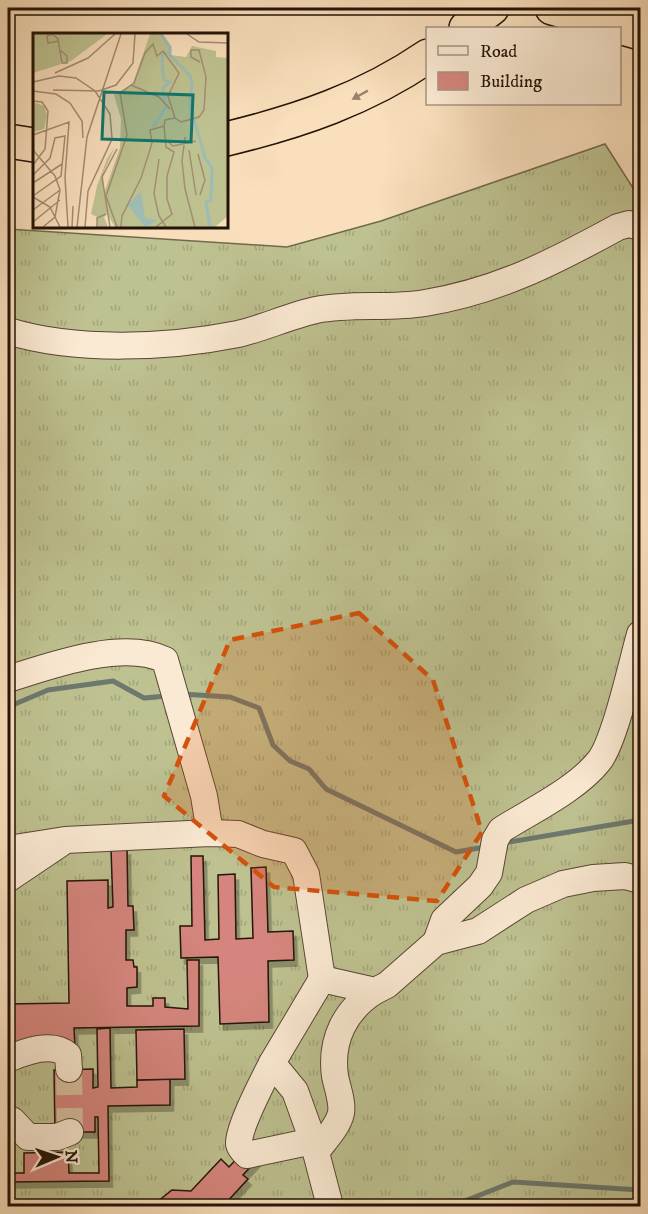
<svg xmlns="http://www.w3.org/2000/svg" width="648" height="1214" viewBox="0 0 648 1214" font-family="'IM FELL DW Pica',serif">
	<defs>
		<pattern id="grass-tufts" width="24" height="20" patternUnits="userSpaceOnUse" patternTransform="scale(1.5)"><rect width="24" height="20" fill="#bec190"/><path d="M3 7l-1-3M5 7V3M7 7l1-3M15 17l-1-3M17 17v-4M19 17l1-3" fill="none" stroke="#a3a57b"/></pattern>
		<filter id="shadow"><feDropShadow dx="3.5" dy="6" stdDeviation="0" flood-color="#0004"/></filter>
	</defs>
	<rect width="100%" height="100%" fill="#f9dfbc"/>
	<filter id="stains"><feTurbulence type="fractalNoise" baseFrequency=".00333" numOctaves="4"/><feColorMatrix values="0 0 0 0 .2 0 0 0 0 .09 0 0 0 0 .02 0 0 0 .5 -.17"/></filter>
	<radialGradient id="worn" r=".72"><stop offset=".6" stop-color="#630" stop-opacity="0"/><stop offset="1" stop-color="#630" stop-opacity=".3"/></radialGradient>
	<polygon fill="url(#grass-tufts)" stroke="#706a4c" stroke-width="1.5" points="605,144 640,199 640,1206 8,1206 8,229 287,247 381,221"/>
	<g fill="none" stroke-linecap="round" stroke-linejoin="round">
		<g stroke="#6d786e" stroke-width="5">
			<polyline points="182,694 230,697 259,708 273,745 290,761 309,769 326,789 456,852 485,847"/>
			<polyline points="8,703 15,704 48,690 113,681 144,698 167,696"/>
			<polyline points="503,843 640,820"/>
			<polyline points="452,1206 513,1182 640,1190"/>
		</g>
	</g>
	<g fill="#d5857d" stroke="#231307" stroke-width="1.5" filter="url(#shadow)">
		<polygon points="111,849 127,849 128,906 133,906 134,930 126,930 126,960 133,960 134,967 137,967 137,987 127,988 127,1006 153,1006 153,998 165,998 165,1007 188,1009 187,960 199,960 199,1026 74,1028 75,1047 14,1048 13,1028 8,1028 8,1004 69,1003 67,881 108,880 108,908 113,907"/>
		<polygon points="191,856 203,856 205,940 219,939 218,875 235,874 236,939 253,938 251,868 266,867 268,932 293,931 294,960 268,961 269,1022 220,1024 218,957 181,958 180,926 192,926"/>
		<polygon points="110,1028 111,1088 137,1087 137,1080 170,1079 170,1105 108,1106 109,1181 8,1182 8,1173 24,1173 24,1153 68,1152 69,1173 99,1173 98,1117 95,1117 95,1132 55,1132 54,1070 93,1069 93,1088 98,1087 97,1029"/>
		<polygon points="184,1029 185,1079 137,1080 136,1030"/>
		<polygon points="246,1149 257,1160 243,1175 248,1179 224,1205 285,1206 152,1206 172,1190 191,1191 221,1159 229,1167"/>
	</g>
	<g fill="none" stroke-linecap="round" stroke-linejoin="round">
		<polyline stroke="#d9c0a1" stroke-width="26" stroke-dasharray="26 13" stroke-linecap="butt" points="69,1069 70,1132"/>
		<defs>
			<g id="minor">
				<path d="M8 331C76 352 168 348 238 334 264 328 289 316 316 310 352 303 389 309 425 303 498 291 554 262 618 227L629 224 640 227"/>
				<path d="M8 679C49 666 123 639 165 660L204 796 210 833"/>
				<polyline points="8,849 65,840 210,833 238,834 263,844 294,851 306,874 322,979"/>
				<polyline points="8,879 60,844"/>
				<path d="M436 942 444 920 480 886 489 873 495 840 501 830C531 811 577 789 599 761 615 741 632 662 640 634"/>
				<path d="M8 1059C24 1052 52 1041 68 1055L69 1069"/>
				<path d="M272 1063C264 1079 238 1128 239 1144 240 1149 244 1152 247 1155L313 1141"/>
				<polyline points="8,1119 12,1120 28,1137 57,1137 70,1132"/>
				<path d="M316 1152C324 1141 338 1127 341 1113 343 1102 337 1087 335 1076 330 1040 345 1010 375 991"/>
				<polyline points="330,1206 313,1141 295,1091 272,1063 322,979 375,991 387,985 436,942 478,931 526,900 563,884 593,878 625,876 640,880"/>
			</g>
			<g id="highway">
				<polyline points="552,8 640,33"/>
				<polyline points="466,28 492,8"/>
				<path d="M226 139C300 121 365 99 428 56"/>
				<polyline points="8,141 34,145"/>
			</g>
		</defs>
		<use href="#minor" stroke="#584634" stroke-width="28"/>
		<use href="#highway" stroke="#231307" stroke-width="36"/>
		<use href="#minor" stroke="#fbead3" stroke-width="26"/>
		<use href="#highway" stroke="#f9dfbc" stroke-width="33"/>
	</g>
	<defs><path id="oneway-solid" d="M-6-.8H1V-3.2L6.5 0L1 3.2V.8H-6Z" transform="scale(1.5)"/></defs>
	<use fill="#99836b" href="#oneway-solid" transform="translate(360 95) rotate(151)"/>
	<path fill="#d4520c" fill-opacity="0.2" stroke="#d4520c" stroke-width="4.5" stroke-dasharray="12 8" stroke-linejoin="round" d="M359 613 433 680 482 832 437 901 274 887 164 796 230 640Z"/>
	<g transform="translate(33 33)">
		<rect width="195" height="195" fill="#f9dfbc"/>
		<path d="M0 1H74L38 28 0 40ZM117 1H128L137 14V22L153 24 159 13 183 18V24L195 25V183L182 194H82L74 181 71 184 75 194H65L64 184 58 181 64 153 74 126 82 114 70 140 71 160 87 115 88 86 81 62 100 50Z" fill="#bec190"/>
		<path d="M0 69 11 73 14 82 11 96 0 99Z" fill="#bec190"/>
		<path d="M108 158 112 185 125 187 112 194 95 172Z" fill="#9ebcb3"/>
		<path fill="none" stroke="#9ebcb3" stroke-width="3" d="M128 1 137 14V22L157 43 159 51 157 72 172 125 179 135 178 167 173 169 177 194M132 69 130 55 137 49 131 47 129 29 130 21 136 19M120 94 133 74"/>
		<path fill="none" stroke="#a38d74" stroke-width="1.5" d="M19 1 25 6 29 30M154 1 166 9 195 10M18 2 14 3 15 10 26 8M27 17 34 23V30H29M22 40 55 25 82 1M0 49 26 43 43 45 62 58 77 81 79 106 55 158 52 194M98 52 126 64 137 76M20 57 66 58 83 52 100 30 102 1M0 58 23 61 37 70 49 88 50 105M0 68 9 69 15 78 12 116 0 132M0 102 36 89 32 144 35 194M152 104 149 128 152 156 162 194M132 106 140 113 163 108M0 117 22 143 27 157 22 184 10 194M156 117 163 162M165 121 172 147 167 162M126 126 121 161 126 183 133 194M0 142 17 125 22 105 32 103 28 143 0 163M0 150 29 131M0 164 17 174 27 194M0 177 27 157M0 189 27 167M39 194 40 173M44 194 54 104 88 1M64 194V185L73 181M77 194 69 144 84 116M84 194 73 163 94 102 87 60 101 50 112 20 120 11 124 23 130 18 146 40 135 63 142 85 148 89 166 84 171 77 173 44 166 17H158V24L167 29M88 194 89 183 108 145 119 110 117 97 131 93M123 194 139 181 134 166V143L141 119 133 114 131 93 132 87 142 85"/>
		<path fill="#0f766e" fill-opacity="0.15" stroke="#0f766e" stroke-width="3" d="M71 59 160 62 158 109 69 106Z"/>
		<rect width="195" height="195" fill="none" stroke="#231307" stroke-width="3"/>
	</g>
	<rect width="648" height="1214" fill="none" stroke="#f9dfbc" stroke-width="30"/>
	<rect x="9" y="9" width="630" height="1196" fill="none" stroke="#231307" stroke-width="3"/>
	<rect x="15" y="15" width="618" height="1184" fill="none" stroke="#231307" stroke-width="1.5"/>
	<rect x="426" y="27" width="195" height="78" fill="#fbead3" stroke="#a59481" stroke-width="1.5"/>
	<rect x="438" y="46" width="30" height="9" fill="#fbead3" stroke="#a59481" stroke-width="1.5"/>
	<text x="480" y="57" font-size="18" fill="#231307">Road</text>
	<rect x="438" y="72" width="30" height="18" fill="#d5857d" stroke="#a59481" stroke-width="1.5"/>
	<text x="480" y="87" font-size="18" fill="#231307">Building</text>
	<g transform="translate(57 1157) rotate(88)" stroke="#fbead3" stroke-width="4.5" paint-order="stroke">
	<path d="M0-4.5L10 22L0 15L-10 22Z" fill="#231307"/>
	<text y="-9" font-size="16" font-weight="bold" text-anchor="middle" fill="#231307">N</text>
	</g>
	<rect width="100%" height="100%" filter="url(#stains)"/>
	<rect width="100%" height="100%" fill="url(#worn)"/>
</svg>
